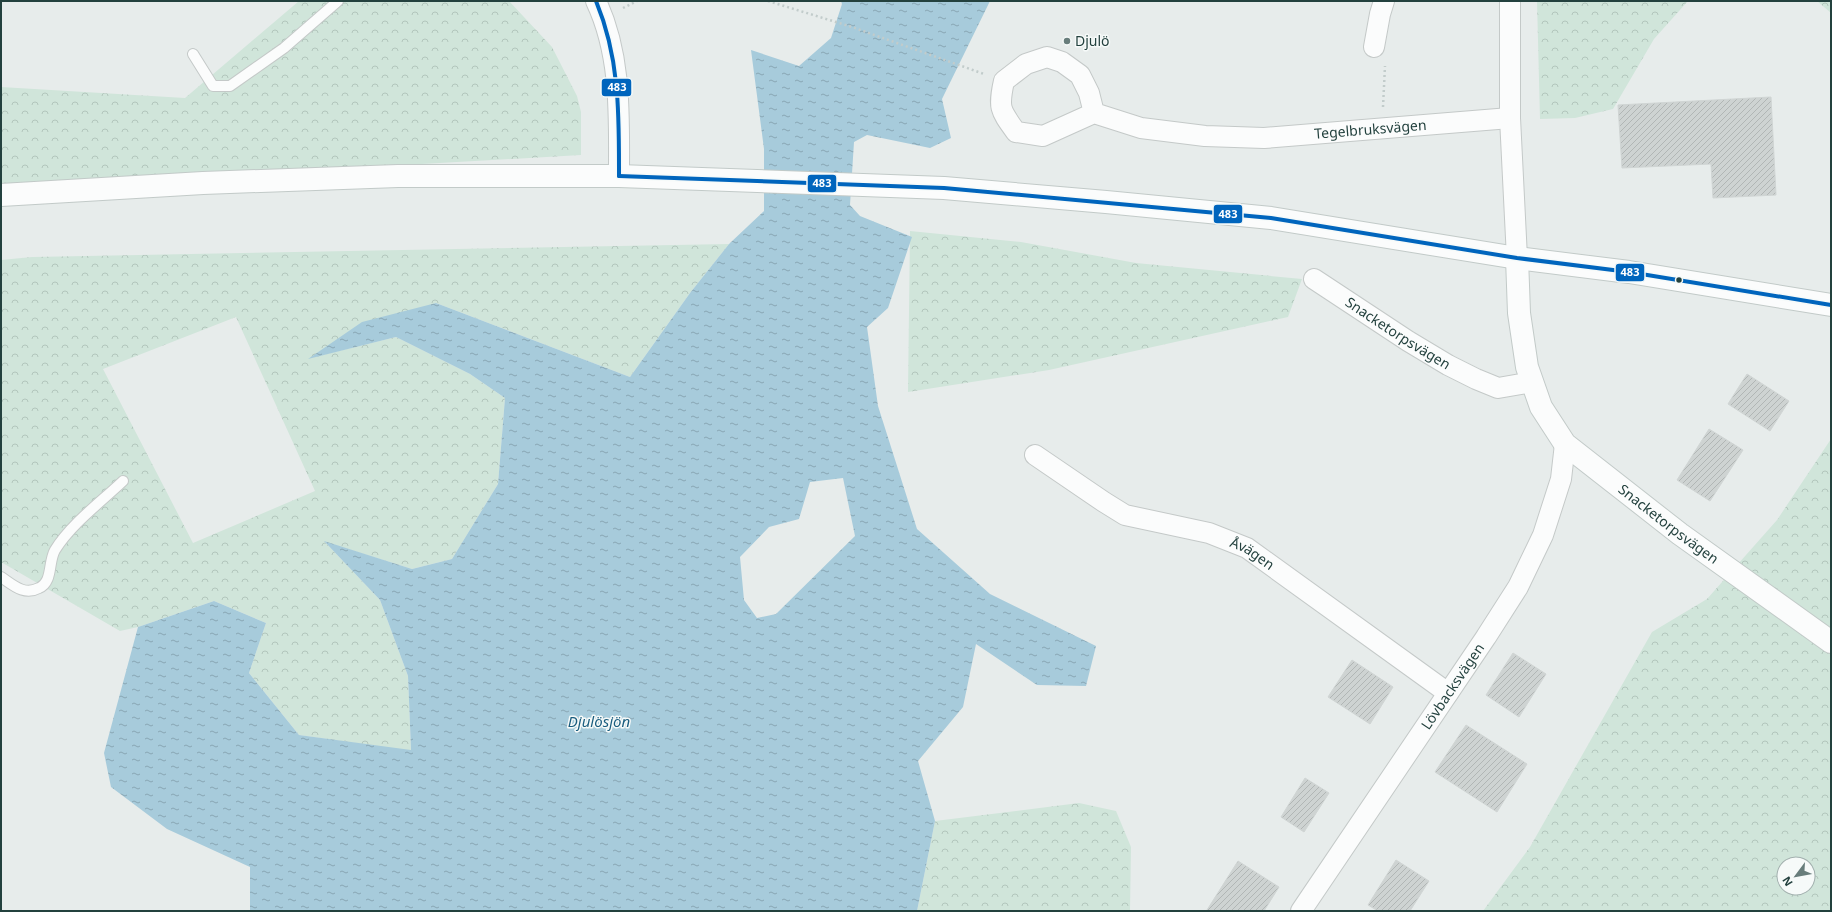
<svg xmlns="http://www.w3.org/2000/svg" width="1832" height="912" viewBox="0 0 1832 912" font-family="'Noto Sans',sans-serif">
	<defs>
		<pattern id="forest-crowns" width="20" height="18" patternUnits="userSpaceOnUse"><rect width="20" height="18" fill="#d0e5da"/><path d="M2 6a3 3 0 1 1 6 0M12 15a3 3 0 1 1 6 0" fill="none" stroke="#b2c6bc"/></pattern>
		<pattern id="water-ripples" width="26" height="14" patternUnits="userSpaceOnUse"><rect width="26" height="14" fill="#a7cbdb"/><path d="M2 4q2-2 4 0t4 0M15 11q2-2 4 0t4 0" fill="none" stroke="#88a6b3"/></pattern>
		<pattern id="building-hatch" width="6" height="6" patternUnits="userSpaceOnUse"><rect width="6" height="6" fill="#ced3d2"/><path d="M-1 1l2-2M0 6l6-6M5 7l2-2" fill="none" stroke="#b1b6b5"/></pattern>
	</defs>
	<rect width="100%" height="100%" fill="#e7eceb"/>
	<g fill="url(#forest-crowns)" fill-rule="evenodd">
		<polygon points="299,1 509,1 552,47 577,96 581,112 581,155 1,188 1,87 185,98"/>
		<polygon points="1537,1 1688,1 1654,39 1613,109 1575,118 1540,119"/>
		<polygon points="1817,1 1831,1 1831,13"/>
		<polygon points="910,231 1021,242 1136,263 1302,279 1288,317 1049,370 908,392"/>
		<path d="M729 244 690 293 630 377 436 303 310 358 396 337 470 374 505 398 498 484 452 559 412 569 325 542 380 600 408 676 411 751 299 735 249 673 266 623 214 601 138 627 120 631 1 562V260L32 257ZM236 317 315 491 193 543 103 369Z"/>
		<path d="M1831 439V911H1483L1530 847 1652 632 1707 599 1777 520ZM1784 864H1808V888H1784Z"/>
		<polygon points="1079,803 1116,811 1131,847 1130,911 917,911 935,821"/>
	</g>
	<path fill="url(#water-ripples)" fill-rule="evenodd" d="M841 1H990L942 99 951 138 930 148 867 135 854 142 850 205 860 216 912 237 888 308 867 327 878 406 917 529 990 594 1096 646 1086 686 1037 685 976 644 963 707 918 761 935 821 917 911H250V867L167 829 111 787 104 753 138 627 214 601 266 623 249 673 299 735 411 750 408 676 380 600 324 541 412 569 452 559 498 484 505 398 470 374 396 337 308 359 362 322 436 303 630 377 690 293 729 244 764 211V149L751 50 799 66 831 38 842 4ZM843 478 855 536 776 614 757 618 744 600 740 557 769 527 799 519 810 482Z"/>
	<g fill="url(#building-hatch)" stroke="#d0d5d4">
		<polygon points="1771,97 1776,195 1713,198 1711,164 1622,168 1618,105"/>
		<polygon points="1747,374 1789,401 1770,431 1728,404"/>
		<polygon points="1709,429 1743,450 1710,501 1677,480"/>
		<polygon points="1513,653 1546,674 1519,717 1486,695"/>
		<polygon points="1352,660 1393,687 1370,724 1328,697"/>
		<polygon points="1466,725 1527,764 1497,812 1435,772"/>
		<polygon points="1305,778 1329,793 1304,832 1281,817"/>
		<polygon points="1396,860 1429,881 1410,911 1378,911 1368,905"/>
		<polygon points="1238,861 1279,887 1264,911 1208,911 1207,910"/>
	</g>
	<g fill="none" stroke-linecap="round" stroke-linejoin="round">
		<defs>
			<g id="lane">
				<polyline points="193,54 213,86 230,86 284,48 338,1"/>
				<path d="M1 577C13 585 24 596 39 588 53 582 48 562 55 550 71 524 101 502 123 481"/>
			</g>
			<g id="street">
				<path d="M596 1C622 56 619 117 619 176"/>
				<polyline points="1510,1 1510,118 1517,258"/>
				<polyline points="1374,47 1380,14 1384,1"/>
				<path id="s1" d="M1094 113 1089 93 1080 75 1062 62 1047 57 1026 64 1004 81C998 108 1000 110 1016 132L1043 136 1094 113 1141 128 1205 136 1264 138 1510 118"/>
				<path id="s2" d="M1314 279 1408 341 1448 365 1476 379 1498 388 1532 382"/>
				<path id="s3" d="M1035 455 1104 502 1125 515 1209 533 1247 548 1448 693"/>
				<path id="s4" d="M1301 911 1486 637 1518 587 1543 535 1561 479 1565 444"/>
			</g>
			<g id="secondary">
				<polyline points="1,195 203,183 398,176 619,176 944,188 1106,202 1271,218 1517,258 1629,272 1831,305"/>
				<path id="s5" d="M1517 258 1519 313 1527 367 1541 407 1565 444 1680 534 1831 642"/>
			</g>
		</defs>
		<use href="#lane" stroke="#c4c9c8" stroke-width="12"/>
		<use href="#street" stroke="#c4c9c8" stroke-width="22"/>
		<use href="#secondary" stroke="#c2cac8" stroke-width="24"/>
		<g stroke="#c2cccb" stroke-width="2.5" stroke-dasharray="2 3" stroke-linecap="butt">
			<polyline points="768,1 852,27 984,74"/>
			<polyline points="623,8 637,1"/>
			<polyline points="1383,107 1385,66"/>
		</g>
		<use href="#lane" stroke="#fbfcfc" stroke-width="10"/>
		<use href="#street" stroke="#fbfcfc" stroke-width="20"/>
		<use href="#secondary" stroke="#fbfcfc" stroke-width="22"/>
		<defs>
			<g id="bus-1">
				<path d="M596 1C620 59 619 114 619 176"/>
				<polyline points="619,176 944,188 1271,218 1517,258 1629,272 1831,305"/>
			</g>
		</defs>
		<use href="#bus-1" stroke="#f6faf9" stroke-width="7"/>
		<use href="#bus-1" stroke="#0065bd" stroke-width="4"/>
	</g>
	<circle fill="#687d7b" stroke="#f6faf9" stroke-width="1.5" cx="1067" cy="41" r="4"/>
	<circle fill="#23413e" stroke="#f6faf9" stroke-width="1.5" cx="1679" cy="280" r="3.5"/>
	<g text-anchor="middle" stroke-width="3" stroke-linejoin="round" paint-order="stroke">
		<g font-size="14" fill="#23413e" stroke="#f6faf9" text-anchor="start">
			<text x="1075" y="46">Djulö</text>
		</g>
		<g font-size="14" fill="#23413e" stroke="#f6faf9">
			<text dy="5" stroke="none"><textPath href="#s1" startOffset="547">Tegelbruksvägen</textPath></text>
			<text dy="5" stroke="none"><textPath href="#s2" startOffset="100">Snacketorpsvägen</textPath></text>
			<text dy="5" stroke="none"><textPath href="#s5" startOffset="327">Snacketorpsvägen</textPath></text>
			<text dy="5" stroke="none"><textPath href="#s3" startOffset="242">Åvägen</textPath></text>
			<text dy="5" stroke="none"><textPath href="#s4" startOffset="271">Lövbacksvägen</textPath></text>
		</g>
		<g font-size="15" font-style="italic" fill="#1a5d7f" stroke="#f6faf9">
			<text x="599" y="727">Djulösjön</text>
		</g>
	</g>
	<g stroke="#f6faf9" stroke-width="1.5">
		<rect x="601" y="78" width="31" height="19" rx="4" fill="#0065bd"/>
		<rect x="807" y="174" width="30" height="19" rx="4" fill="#0065bd"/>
		<rect x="1213" y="204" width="30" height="20" rx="4" fill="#0065bd"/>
		<rect x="1615" y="263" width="30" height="19" rx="4" fill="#0065bd"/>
	</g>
	<g font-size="11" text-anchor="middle" font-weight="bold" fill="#fff">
		<text x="617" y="91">483</text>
		<text x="822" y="187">483</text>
		<text x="1228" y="218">483</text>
		<text x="1630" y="276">483</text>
	</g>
	<rect width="1832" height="912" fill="none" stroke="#23413e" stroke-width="4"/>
	<g transform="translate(1796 876) rotate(238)"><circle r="19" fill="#f6faf9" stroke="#a2b0ae"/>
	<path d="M0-3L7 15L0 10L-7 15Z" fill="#687d7b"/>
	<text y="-6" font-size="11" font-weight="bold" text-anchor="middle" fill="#23413e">N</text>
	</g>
</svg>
